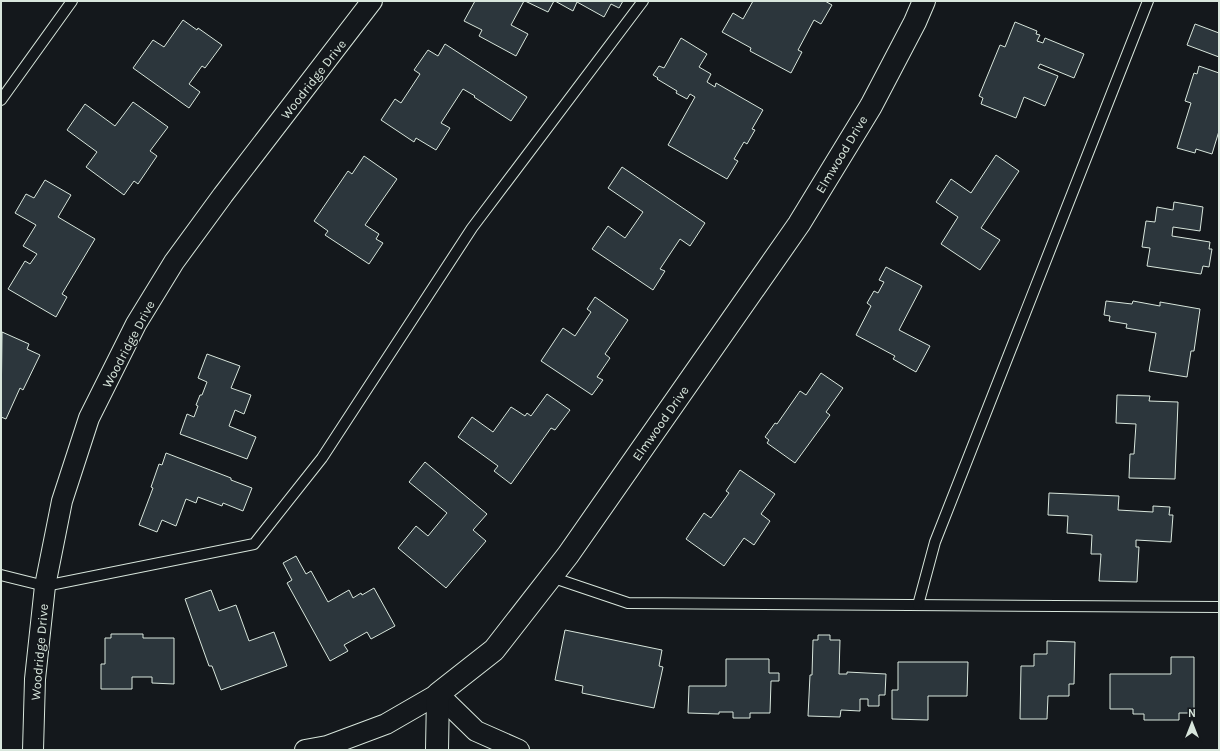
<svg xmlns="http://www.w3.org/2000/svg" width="1220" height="751" viewBox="0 0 1220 751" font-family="Karla,sans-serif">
	<rect width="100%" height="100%" fill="#14181c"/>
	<g fill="#2c363c" stroke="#d8e6dc">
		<polygon points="475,1 524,1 511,25 528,34 516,56 479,36 482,30 464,21"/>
		<polygon points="525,1 554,1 548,12"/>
		<polygon points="555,1 623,1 619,8 611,4 604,17 577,2 573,11"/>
		<polygon points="753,1 825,1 832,5 821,24 814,20 798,50 802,52 791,73 750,51 751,48 722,32 733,13 743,19"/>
		<polygon points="183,20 197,30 198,28 222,45 205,68 202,66 189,84 200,92 189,108 133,68 153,40 164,47"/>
		<polygon points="1015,22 1037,31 1036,34 1040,35 1037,41 1043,43 1045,38 1084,54 1074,78 1040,64 1038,68 1058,76 1045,106 1024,97 1016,118 981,104 983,98 979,96 1000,45 1005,47"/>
		<polygon points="1195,24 1219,33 1219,57 1187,45"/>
		<polygon points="681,38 707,54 699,67 711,74 707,82 715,87 716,83 763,110 752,129 755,130 747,144 744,142 734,159 738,161 727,179 668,145 695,97 690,94 687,99 676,93 677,91 657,79 658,78 653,75 659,66 664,68"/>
		<polygon points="445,44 527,97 511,121 474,97 475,96 463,89 441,123 450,128 436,150 416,138 414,142 381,120 395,99 401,103 420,74 414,70 428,50 438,56"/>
		<polygon points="1199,66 1219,73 1219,131 1212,154 1196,149 1195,153 1177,148 1191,103 1185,101 1194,73 1197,74"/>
		<polygon points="133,102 168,127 150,151 157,156 138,184 134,181 124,195 86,167 97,152 67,130 85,104 115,126"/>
		<polygon points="996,155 1019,171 981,228 1000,240 980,270 941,244 958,217 936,202 951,179 971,193"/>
		<polygon points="364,156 397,179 365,225 379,234 376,239 383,243 369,264 325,235 328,231 314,221 348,171 352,174"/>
		<polygon points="622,167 705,223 690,246 680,239 660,269 665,271 653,290 592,249 608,226 625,238 643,212 608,188"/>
		<polygon points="45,180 71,195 58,217 95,239 62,294 67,297 56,317 8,289 25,261 30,264 37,254 23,246 36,225 15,213 26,194 34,198"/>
		<polygon points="1174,202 1203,207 1200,231 1173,227 1172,236 1210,242 1209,249 1212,249 1209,267 1203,266 1201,274 1147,266 1150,248 1142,247 1146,221 1155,222 1157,207 1173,210"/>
		<polygon points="886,267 922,286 899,330 930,346 916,372 893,359 895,356 856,335 871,306 867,303 874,291 878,293 884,282 879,280"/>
		<polygon points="595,297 628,320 605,354 610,358 597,377 603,380 592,395 541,361 563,328 575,336 591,312 587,309"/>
		<polygon points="1106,301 1132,304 1133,301 1160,306 1160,302 1200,309 1194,351 1191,351 1187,377 1149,371 1156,333 1126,328 1127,324 1109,321 1110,316 1104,315"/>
		<polygon points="2,332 29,344 27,349 40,355 23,390 20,388 6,419 1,417"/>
		<polygon points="207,354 240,366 231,388 251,395 244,414 235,410 229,426 256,437 247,459 180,434 187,414 194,417 198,406 196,405 200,395 202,395 207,382 198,378"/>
		<polygon points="821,373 843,388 826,412 830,415 795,463 767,443 769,440 765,437 775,423 777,424 800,391 806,395"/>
		<polygon points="547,394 570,410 555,430 551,428 511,484 494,471 498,466 458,437 472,417 493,432 511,407 525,416 527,413 531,416"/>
		<polygon points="1117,395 1150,396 1149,401 1178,402 1175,479 1129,478 1130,454 1134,454 1136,424 1116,423"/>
		<polygon points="166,453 231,478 231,480 252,488 243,511 223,503 222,506 198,497 196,503 186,499 176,526 162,520 157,532 139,525 153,488 151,487 159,464 162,465"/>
		<polygon points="425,462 487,514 473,530 486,541 446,588 398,548 416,526 428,536 447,513 409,482"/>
		<polygon points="740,470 775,494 761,514 770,521 754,545 744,538 724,566 686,539 704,513 711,518 729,493 726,491"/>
		<polygon points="1049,493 1119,496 1118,510 1153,512 1153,506 1170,507 1169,515 1173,515 1171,542 1136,540 1136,547 1139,547 1137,582 1099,581 1101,554 1091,554 1092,535 1067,533 1068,516 1048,515"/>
		<polygon points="296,556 306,574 311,571 328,602 349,590 353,598 361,593 362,595 374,588 395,626 371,639 367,632 344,645 348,651 330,661 287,583 292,580 283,563"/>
		<polygon points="211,590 219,611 236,605 249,641 274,632 287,666 221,690 212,666 209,666 185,599"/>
		<polygon points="565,630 662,650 659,666 663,667 654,708 582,693 583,686 555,680"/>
		<polygon points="111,634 143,634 143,638 174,638 174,684 152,683 152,677 132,677 132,689 101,689 101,664 105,664 105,638 111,638"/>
		<polygon points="818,635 830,635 830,640 840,640 839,674 847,674 847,672 886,674 885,695 879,695 879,706 868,706 868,699 860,699 860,711 841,710 840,717 808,716 810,675 812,675 813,640 818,640"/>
		<polygon points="1047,641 1075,642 1074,684 1069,684 1069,696 1048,696 1047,719 1020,719 1021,666 1034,666 1034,654 1047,654"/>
		<polygon points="1171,657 1194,657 1194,713 1179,713 1179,720 1144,720 1144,714 1133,714 1133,709 1110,709 1110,674 1171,674"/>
		<polygon points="726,659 769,659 769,673 779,673 779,681 771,681 770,713 750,713 750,718 733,718 733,712 719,712 719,714 688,713 689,686 726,686"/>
		<polygon points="898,662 968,662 967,696 928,696 928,720 892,719 892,690 898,690"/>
	</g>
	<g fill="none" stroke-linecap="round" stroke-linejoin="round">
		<defs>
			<g id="service">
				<polyline points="1,100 72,1"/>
				<polyline points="1,575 45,586 254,544 322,458 472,228 643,1"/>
				<polyline points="551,577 628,603 1219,607"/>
				<polyline points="918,605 935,542 1148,1"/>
			</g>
			<g id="minor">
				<polyline points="33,750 35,679 45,586 62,501 89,418 136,324 174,262 223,195 372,1"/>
				<polyline points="305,750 327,746 386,724 438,694 476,731 519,750"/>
			</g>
			<polyline id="tertiary" points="437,750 438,694 494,650 568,555 799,224 871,106 915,22 924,1"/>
		</defs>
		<use href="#service" stroke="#d8e6dc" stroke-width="12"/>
		<use href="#minor" stroke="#d8e6dc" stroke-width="22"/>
		<use href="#tertiary" stroke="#d8e6dc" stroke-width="24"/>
		<use href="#service" stroke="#14181c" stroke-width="10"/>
		<use href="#minor" stroke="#14181c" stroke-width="20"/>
		<use href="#tertiary" stroke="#14181c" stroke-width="22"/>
	</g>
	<g text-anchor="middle" stroke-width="3" stroke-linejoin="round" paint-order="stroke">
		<g font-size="13" fill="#d8e6dc" stroke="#14181c">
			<text transform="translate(313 79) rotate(-52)" y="5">Woodridge Drive</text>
			<text transform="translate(841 154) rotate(-59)" y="5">Elmwood Drive</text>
			<text transform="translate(128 344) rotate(-62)" y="5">Woodridge Drive</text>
			<text transform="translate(660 423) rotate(-55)" y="5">Elmwood Drive</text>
			<text transform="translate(39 652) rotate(-85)" y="5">Woodridge Drive</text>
		</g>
	</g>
	<rect width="1220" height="751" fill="none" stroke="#d8e6dc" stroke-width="4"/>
	<g transform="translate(1192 723)" stroke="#14181c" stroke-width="3" paint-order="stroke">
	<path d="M0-3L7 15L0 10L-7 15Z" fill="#d8e6dc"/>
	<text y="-6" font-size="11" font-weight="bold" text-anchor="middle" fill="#d8e6dc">N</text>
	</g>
</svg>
